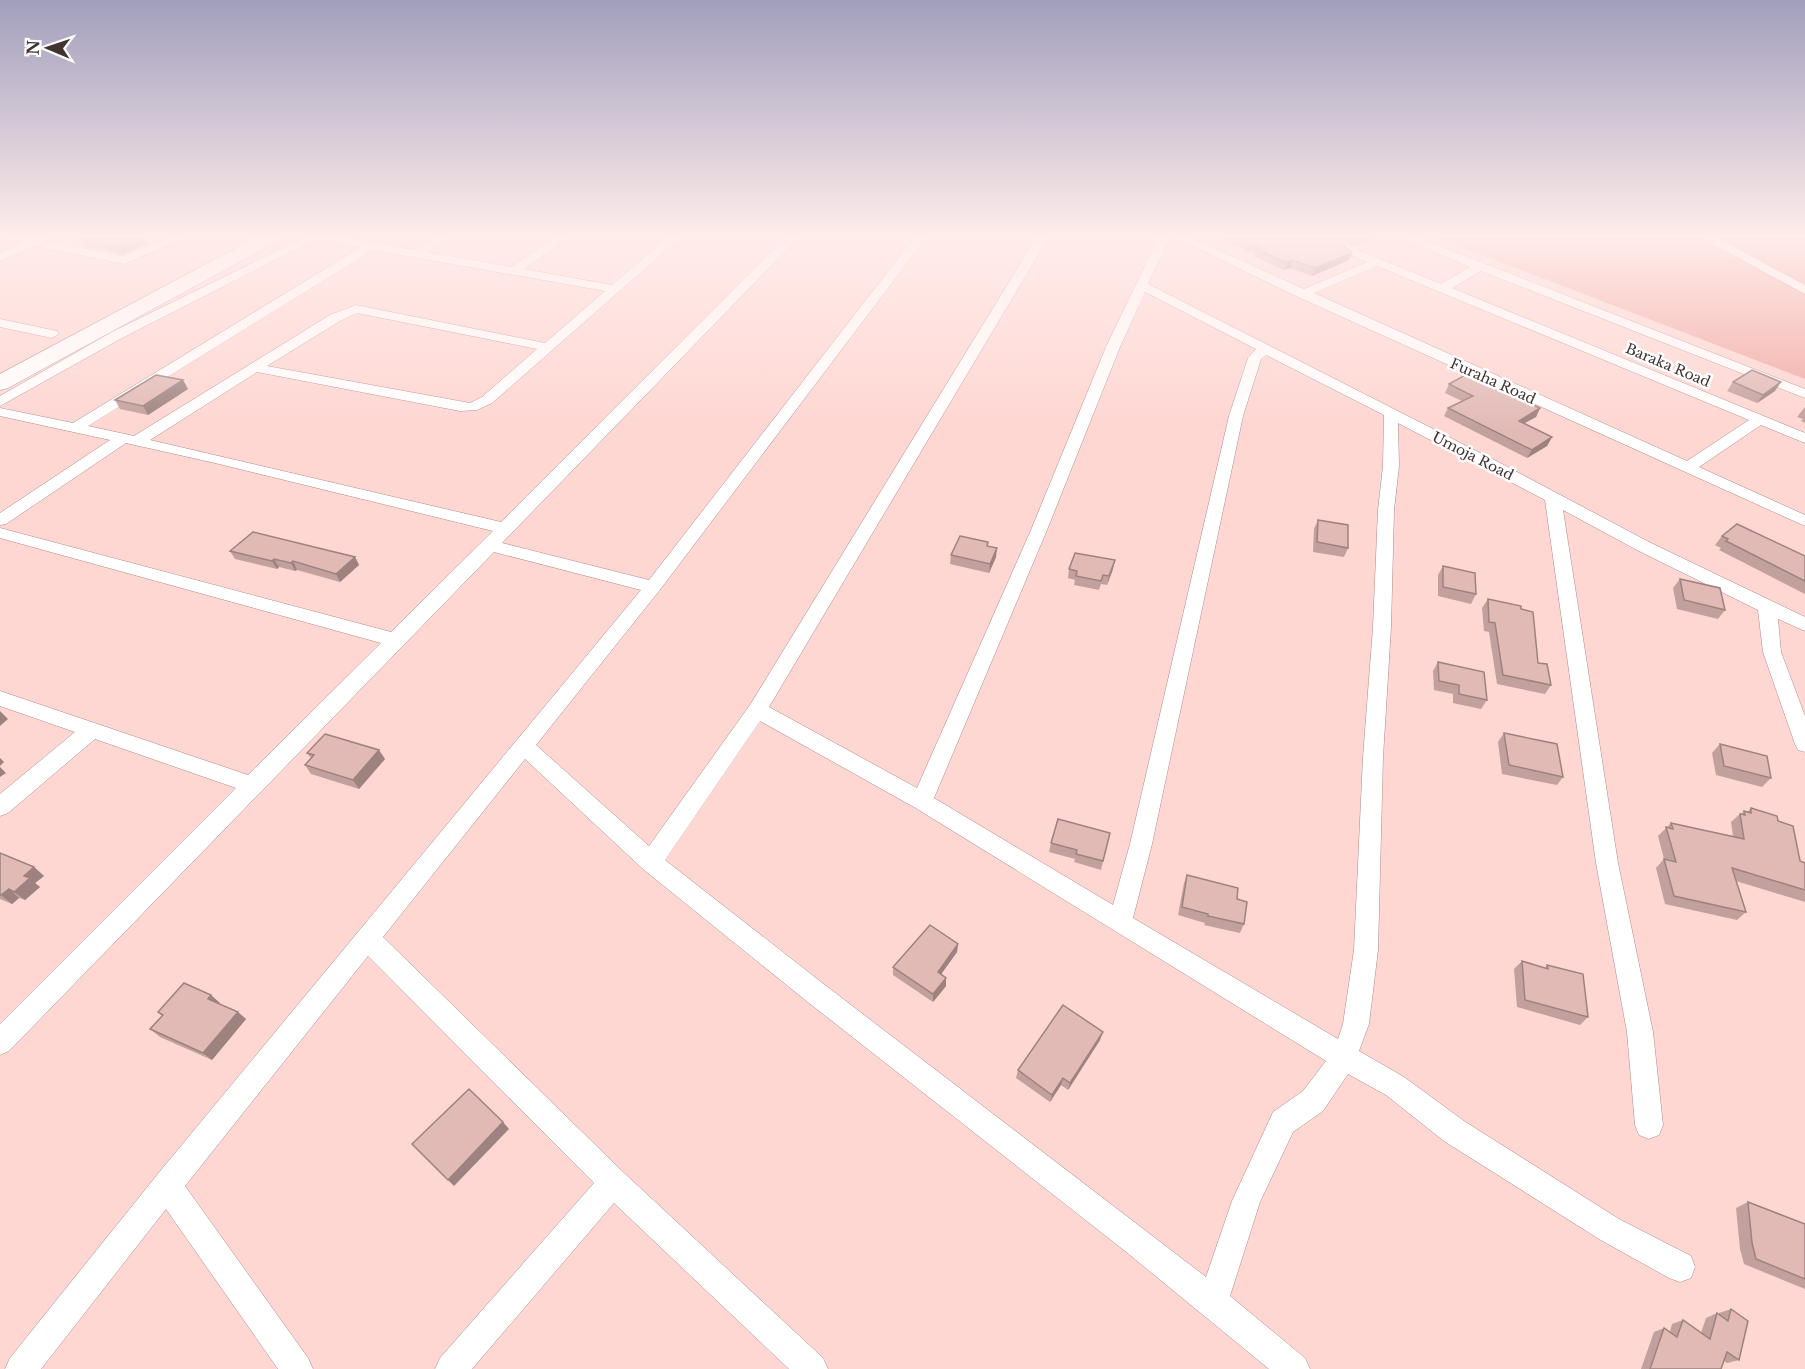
<svg xmlns="http://www.w3.org/2000/svg" width="1805" height="1369" viewBox="0 0 1805 1369" font-family="'Libre Baskerville',serif">
	<rect width="100%" height="100%" fill="#fed6d2"/>
	<polygon fill="#f0a9a3" points="1438,238 1805,238 1805,379"/>
	<g fill="none" stroke-linecap="round" stroke-linejoin="round">
		<defs>
			<g id="minor">
				<polygon points="10,238 47,238 45,241 123,256 167,238 184,238 124,264 35,246 0,261 0,253 22,243"/>
				<polygon points="303,238 318,238 122,338 0,406 0,396 112,332"/>
				<path d="M322 238H348L415 250 433 238H447L427 252 511 267 554 238H568L524 269 612 285 667 238H680L492 403 477 410 460 411 257 372 150 440 501 522 785 238H798L502 543 649 580 914 238H926L659 591 536 745 649 846 750 705 1036 238H1048L769 707 917 788 1031 530 1106 347 1158 238H1170L1148 284 1502 464 1649 542 1805 617V631L1778 619 1781 652 1805 716V752L1798 750 1795 744 1763 652 1758 610 1637 550 1563 510 1618 863 1653 1032 1663 1125 1659 1135 1649 1139 1639 1135 1635 1125 1627 1032 1596 863 1545 500 1398 423 1399 466 1394 510 1391 627 1383 757 1378 950 1369 1024 1359 1051 1404 1077 1464 1121 1619 1219 1691 1256 1695 1267 1691 1278 1680 1282 1669 1278 1599 1239 1444 1141 1386 1095 1348 1074 1323 1111 1293 1132 1260 1202 1230 1296 1305 1358 1310 1369H1269L1125 1251 804 999 643 869 525 759 383 937 623 1172 823 1358 828 1369H789L614 1203 472 1369H435L440 1358 594 1183 368 956 185 1186 308 1358 313 1369H278L166 1209 41 1369H5L10 1358 157 1175 641 590 494 552 9 1051 0 1055V1024L236 788 95 739 8 813 0 816V794L75 732 0 706V691L248 775 381 643 0 538V528L391 632 493 531 215 463 126 443 6 524 0 525V513L110 440 0 416V408L73 423 361 247 328 241ZM373 250 605 291 545 343 356 305 330 315 134 436 88 426ZM1145 292 1256 349 1248 358 1229 416 1130 844 1113 905 934 798 1047 530 1120 347ZM357 313 537 349 482 397 470 403 267 366 340 321ZM1266 355 1384 415 1383 466 1378 510 1373 627 1363 757 1354 950 1343 1024 1338 1039 1133 918 1152 844 1243 416 1261 359ZM760 721 914 807 1326 1061 1303 1091 1273 1112 1232 1201 1206 1277 821 982 665 860Z"/>
				<path d="M1176 238H1192L1304 289 1367 262 1313 238H1329L1441 284 1470 267 1402 238H1419L1805 389V398L1481 271 1452 288 1805 433V443L1761 425 1699 467 1805 515V526L1298 297ZM1377 266 1749 420 1687 461 1314 293Z"/>
				<polygon points="1702,238 1717,238 1805,285 1805,294"/>
				<polygon points="0,319 57,331 59,334 52,338 0,327"/>
			</g>
			<polygon id="primary" points="255,238 278,238 276,242 8,388 0,390 0,374"/>
		</defs>
		<use href="#minor" stroke="#b08b88" stroke-width="1"/>
		<use href="#primary" stroke="#b08b88" stroke-width="1"/>
		<use href="#minor" fill="#fff" fill-rule="evenodd"/>
		<use href="#primary" fill="#fff" fill-rule="evenodd"/>
	</g>
	<g fill="#c2a09d">
		<polygon points="81,238 143,238 146,244 123,254 85,246 81,239"/>
		<polygon points="1220,238 1327,238 1352,253 1349,260 1312,276 1290,268 1284,270 1255,257 1255,254"/>
		<polygon points="1335,238 1371,238 1355,246"/>
		<polygon points="1733,382 1775,391 1757,403 1727,391"/>
		<polygon points="1449,384 1540,408 1536,417 1524,423 1552,437 1547,446 1527,458 1444,416 1448,408 1462,401 1445,393"/>
		<polygon points="188,389 148,415 120,409 115,400"/>
		<polygon points="1805,407 1805,423 1801,421 1803,419 1797,417"/>
		<polygon points="1318,520 1348,548 1344,557 1313,552 1314,529"/>
		<polygon points="1722,536 1805,556 1805,594 1719,550 1721,548 1715,545"/>
		<polygon points="988,546 996,557 989,573 950,564 951,555"/>
		<polygon points="230,551 355,557 359,565 340,582 297,570 295,571 279,567 277,569 235,559"/>
		<polygon points="1443,566 1476,594 1471,604 1438,596 1438,575"/>
		<polygon points="1069,569 1113,569 1107,585 1101,584 1099,590 1074,585 1075,580 1068,578"/>
		<polygon points="1680,579 1725,610 1718,619 1677,609 1673,588"/>
		<polygon points="1488,599 1521,609 1538,663 1551,685 1545,694 1497,684 1489,632 1484,631 1482,608"/>
		<polygon points="1438,662 1487,700 1481,709 1453,703 1453,694 1434,690 1433,671"/>
		<polygon points="1504,733 1563,777 1557,785 1502,774 1498,742"/>
		<polygon points="1720,744 1771,778 1762,787 1716,775 1712,753"/>
		<polygon points="307,753 385,759 359,789 311,774 305,765 311,758"/>
		<polygon points="1751,808 1778,821 1800,861 1805,863 1805,902 1736,881 1746,912 1737,920 1665,904 1656,868 1664,859 1658,836 1671,823 1733,836 1731,822 1740,814 1741,814 1744,811 1747,812"/>
		<polygon points="1110,833 1101,870 1074,862 1075,859 1049,852 1051,843"/>
		<polygon points="0,853 34,867 44,876 35,883 40,887 25,900 19,898 12,904 0,899"/>
		<polygon points="1187,875 1237,899 1244,924 1240,933 1204,925 1205,923 1178,915 1184,883"/>
		<polygon points="958,944 957,952 941,974 946,986 933,1002 893,975 893,967"/>
		<polygon points="1522,961 1545,968 1547,965 1588,1017 1580,1025 1517,1007 1514,969"/>
		<polygon points="220,1003 219,1004 246,1019 212,1060 160,1037 150,1029 162,1016 158,1012"/>
		<polygon points="1100,1040 1068,1090 1061,1085 1050,1102 1016,1078 1018,1070"/>
		<polygon points="1748,1202 1805,1224 1805,1289 1744,1264 1740,1249 1736,1208"/>
		<polygon points="1731,1309 1739,1360 1727,1363 1724,1361 1721,1369 1641,1369 1654,1332 1664,1328 1670,1332 1672,1324 1683,1320 1701,1333 1706,1318 1717,1313 1719,1315 1719,1313"/>
	</g>
	<g fill="#9e827f">
		<polygon points="137,238 143,238 146,244 123,254 118,246"/>
		<polygon points="1358,238 1371,238 1355,246 1357,239"/>
		<polygon points="1352,253 1349,260 1312,276 1315,268"/>
		<polygon points="1292,260 1290,268 1284,270 1287,263"/>
		<polygon points="183,380 188,389 148,415 143,406"/>
		<polygon points="1781,382 1775,391 1757,403 1763,395"/>
		<polygon points="1540,408 1536,417 1514,429 1519,421"/>
		<polygon points="1552,437 1547,446 1527,458 1532,450"/>
		<polygon points="997,548 996,557 989,573 990,564"/>
		<polygon points="355,557 359,565 340,582 336,574"/>
		<polygon points="274,559 279,567 277,569 272,561"/>
		<polygon points="1115,560 1113,569 1107,585 1109,576"/>
		<polygon points="293,561 297,570 295,571 291,563"/>
		<polygon points="0,711 8,719 0,726"/>
		<polygon points="379,750 385,759 359,789 353,780"/>
		<polygon points="0,758 4,762 0,766"/>
		<polygon points="0,767 6,773 0,777"/>
		<polygon points="34,867 44,876 35,883 40,887 25,900 14,892 24,876"/>
		<polygon points="9,889 19,898 12,904 1,895"/>
		<polygon points="958,944 957,952 937,980 938,972"/>
		<polygon points="946,978 946,986 933,1002 933,994"/>
		<polygon points="211,995 220,1003 217,1007 208,999"/>
		<polygon points="238,1012 246,1019 212,1060 203,1053"/>
		<polygon points="1103,1032 1100,1040 1068,1090 1070,1083"/>
		<polygon points="1063,1078 1061,1085 1050,1102 1052,1095"/>
		<polygon points="503,1122 509,1129 454,1186 448,1180"/>
	</g>
	<g fill="#e1bab6" stroke="#9e827f" stroke-width="1.5">
		<polygon points="81,238 137,238 118,246 81,239"/>
		<polygon points="1239,238 1327,238 1344,246 1352,253 1315,268 1292,260 1287,263 1256,249 1261,248"/>
		<polygon points="1752,370 1781,382 1763,395 1733,382"/>
		<polygon points="1467,374 1540,408 1519,421 1552,437 1532,450 1448,408 1473,396 1449,384"/>
		<polygon points="156,375 183,380 143,406 115,400"/>
		<polygon points="1318,520 1348,525 1348,548 1317,542"/>
		<polygon points="1737,524 1805,556 1805,581 1726,541 1728,539 1722,536"/>
		<polygon points="253,532 355,557 336,574 293,561 291,563 274,559 272,561 230,551"/>
		<polygon points="960,536 988,542 987,546 997,548 990,564 951,555"/>
		<polygon points="1075,553 1115,560 1109,576 1103,575 1101,581 1076,576 1077,571 1069,569"/>
		<polygon points="1443,566 1475,573 1476,594 1443,587"/>
		<polygon points="1680,579 1720,588 1725,610 1684,600"/>
		<polygon points="1488,599 1521,606 1521,609 1533,612 1538,663 1547,664 1551,685 1503,675 1495,623 1489,622"/>
		<polygon points="1438,662 1484,672 1487,700 1459,694 1459,685 1439,681"/>
		<polygon points="1504,733 1557,744 1563,777 1509,765"/>
		<polygon points="325,734 379,750 353,780 305,765 314,755 307,753"/>
		<polygon points="1720,744 1767,756 1771,778 1724,766"/>
		<polygon points="1751,808 1777,816 1778,821 1793,826 1800,861 1805,863 1805,890 1732,868 1746,912 1674,896 1664,859 1676,862 1666,827 1673,829 1671,823 1744,839 1740,814 1745,815 1744,811 1751,813"/>
		<polygon points="1058,819 1110,833 1103,861 1076,854 1077,850 1051,843"/>
		<polygon points="0,853 34,867 24,876 30,878 14,892 9,889 1,895 0,895"/>
		<polygon points="1187,875 1238,888 1237,899 1247,902 1244,924 1208,916 1208,914 1182,907"/>
		<polygon points="930,925 958,944 938,972 946,978 933,994 893,967"/>
		<polygon points="1522,961 1548,969 1547,965 1583,974 1588,1017 1525,1000"/>
		<polygon points="184,983 211,995 208,999 238,1012 203,1053 150,1029 163,1015 158,1012"/>
		<polygon points="1063,1005 1103,1032 1070,1083 1063,1078 1052,1095 1018,1070"/>
		<polygon points="469,1089 503,1122 448,1180 412,1144"/>
		<polygon points="1748,1202 1805,1224 1805,1279 1756,1259 1752,1243"/>
		<polygon points="1731,1309 1748,1321 1739,1360 1727,1352 1721,1369 1650,1369 1664,1328 1677,1337 1683,1320 1710,1339 1717,1313 1728,1321"/>
	</g>
	<linearGradient id="sky" x2="0" y2="1"><stop stop-color="#a29fbc"/><stop offset="0.55" stop-color="#ffedeb"/><stop offset="1" stop-color="#ffedeb" stop-opacity="0"/></linearGradient>
	<rect width="1805" height="430" fill="url(#sky)"/>
	<g text-anchor="middle" stroke-width="5" stroke-linejoin="round" paint-order="stroke">
		<g font-size="14" fill="#423331" stroke="#fff">
			<text transform="translate(1668 365) rotate(23)" y="5">Baraka Road</text>
			<text transform="translate(1493 381) rotate(24)" y="5">Furaha Road</text>
			<text transform="translate(1473 456) rotate(27)" y="5">Umoja Road</text>
		</g>
	</g>
	<g transform="translate(48 48) rotate(272)" stroke="#ffffff" stroke-width="4.5" paint-order="stroke">
	<path d="M0-4.5L10 22L0 15L-10 22Z" fill="#423331"/>
	<text y="-9" font-size="16" font-weight="bold" text-anchor="middle" fill="#423331">N</text>
	</g>
</svg>
